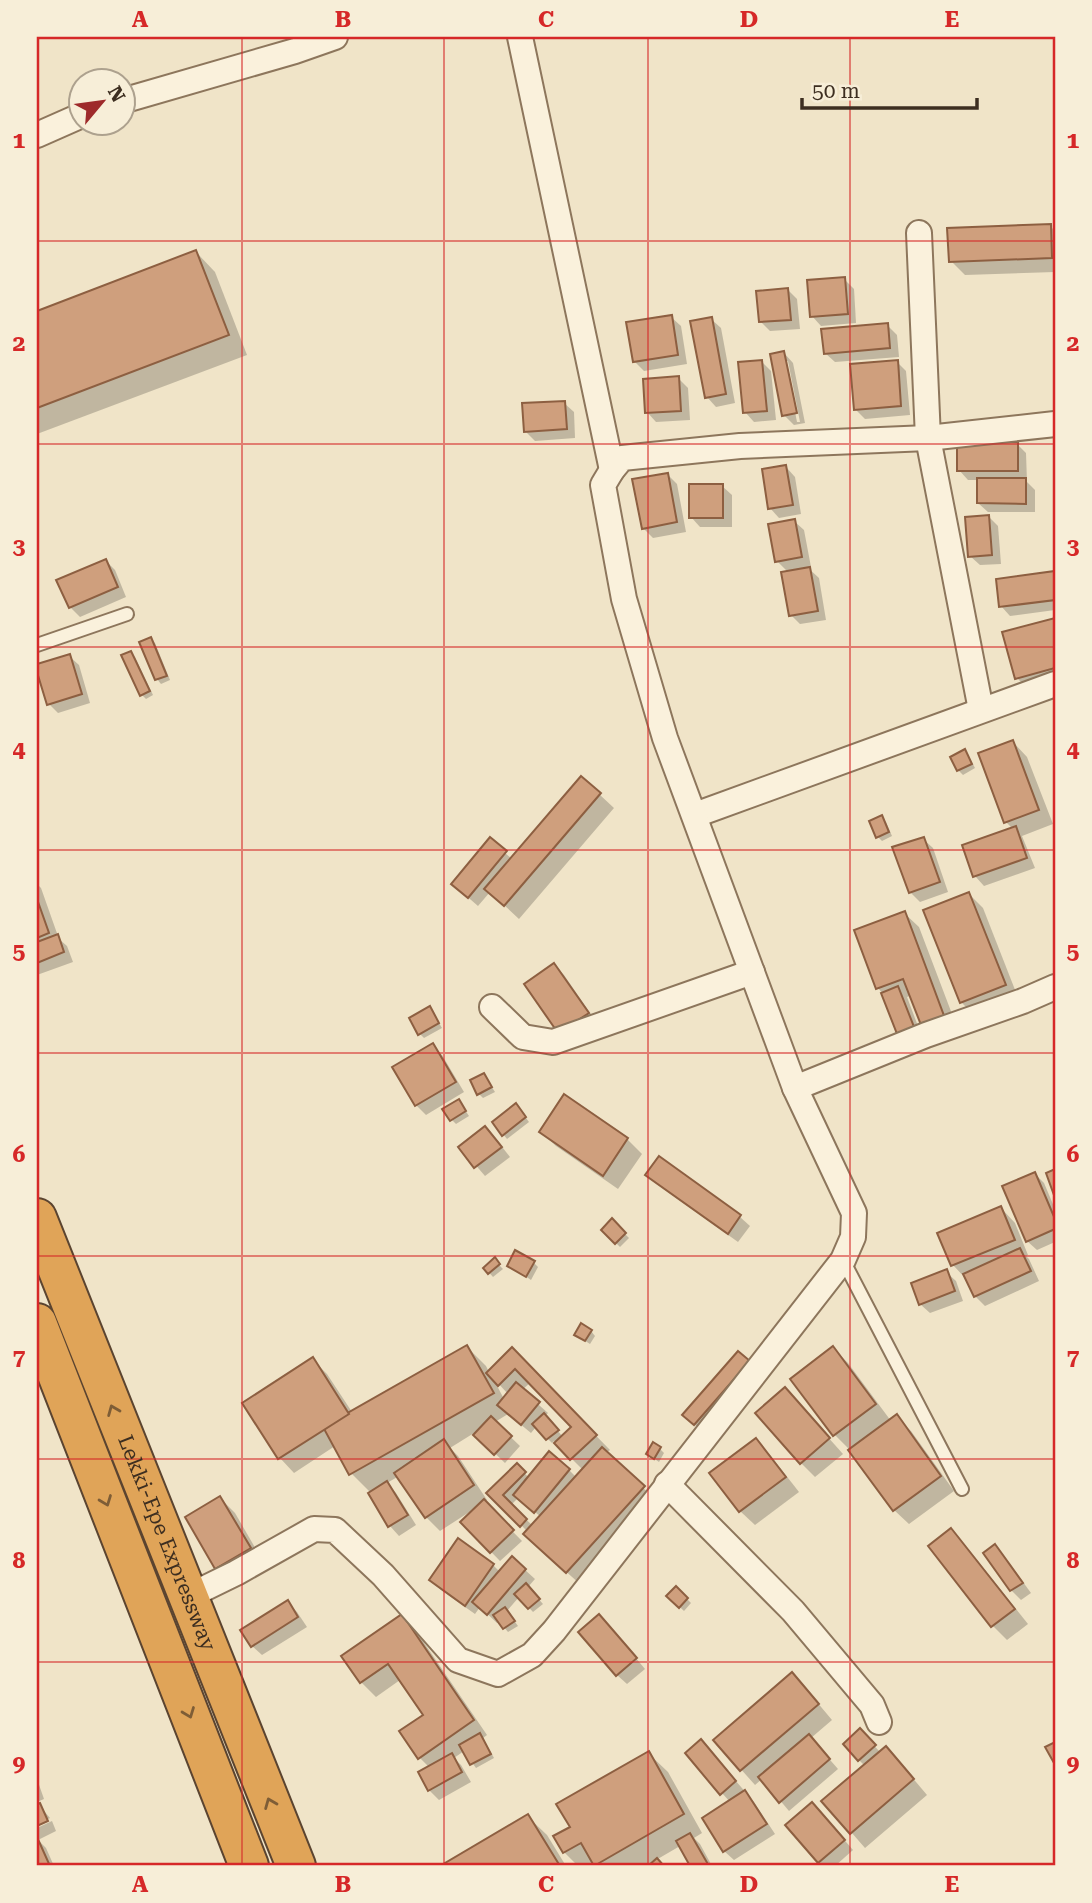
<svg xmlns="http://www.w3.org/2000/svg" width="1092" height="1903" viewBox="0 0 1092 1903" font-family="'Roboto Serif',serif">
	<rect width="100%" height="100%" fill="#f0e4c8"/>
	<g fill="#0003" fill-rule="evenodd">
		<polygon points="1050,226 1055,231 1055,272 965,275 951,261"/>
		<polygon points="196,252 215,272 247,355 37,434 37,313"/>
		<polygon points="844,279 854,289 856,323 821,326 812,316"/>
		<polygon points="788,290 797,299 800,329 770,331 760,321"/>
		<polygon points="671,317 681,326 687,364 644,371 634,361"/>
		<polygon points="711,319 721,328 735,403 716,407 707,397"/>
		<polygon points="887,325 897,335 899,357 835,362 825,353"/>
		<path d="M784 353 793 363 805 423 794 425 784 415ZM785 361H788L800 422H797Z"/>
		<polygon points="761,361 771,371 776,420 754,422 745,412"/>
		<polygon points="897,362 906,371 910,415 865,419 855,409"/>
		<polygon points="678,378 688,388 690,420 656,422 647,412"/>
		<polygon points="564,403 574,412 575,438 535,441 525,431"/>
		<polygon points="1017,444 1026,453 1027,482 1035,490 1035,512 988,512 978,503 978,480 968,480 959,470"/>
		<polygon points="786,467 795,477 801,514 779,518 770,508"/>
		<polygon points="667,474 677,484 686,532 653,538 643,528"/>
		<polygon points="722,486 732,495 732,527 700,527 691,517"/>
		<polygon points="989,517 998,526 1001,564 980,565 970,556"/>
		<polygon points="794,521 804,530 811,567 807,567 819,578 826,620 800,624 791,615 788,572 777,561"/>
		<polygon points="106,561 115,570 126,597 80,617 70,607"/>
		<polygon points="1055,573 1055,610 1010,616 1001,606 998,580"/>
		<polygon points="1055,620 1055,686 1031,692 1017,678 1005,634"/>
		<polygon points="150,639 155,643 170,680 161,684 157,679 141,643"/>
		<polygon points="131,653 135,657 153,695 146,699 142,695"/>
		<polygon points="69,656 79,665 90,703 58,713 49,704 37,666"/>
		<polygon points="1013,742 1027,757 1053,824 1022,836 1035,868 984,886 975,876 964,846 1013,829 1006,822"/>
		<polygon points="964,751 968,755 975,768 963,775 958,770 952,757"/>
		<polygon points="599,794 614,808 519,919 490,892 478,906 463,893 505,853 512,859"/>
		<polygon points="881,817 886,822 892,836 882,841 878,837"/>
		<polygon points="923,839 933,848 948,892 920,902 910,892"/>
		<polygon points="37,884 41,888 59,939 67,946 73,962 37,975"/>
		<polygon points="969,894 983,908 1019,1000 976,1017 961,1002"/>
		<polygon points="904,913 919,927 960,1035 912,995 907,997 924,1042 878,988"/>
		<polygon points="554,965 564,975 597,1023 560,1032"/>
		<polygon points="430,1008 442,1028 424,1038 420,1034"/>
		<polygon points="432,1046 442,1055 464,1092 426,1115 416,1105"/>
		<polygon points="484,1075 495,1092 483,1098 479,1094"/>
		<polygon points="565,1096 627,1139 642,1154 618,1189 556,1146 541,1132"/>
		<polygon points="459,1101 469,1116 456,1124 452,1120"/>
		<polygon points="520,1110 529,1122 507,1139 503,1134"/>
		<polygon points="495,1138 510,1157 485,1176 461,1148"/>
		<polygon points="659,1158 740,1217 750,1226 738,1242 657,1184 648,1175"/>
		<polygon points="1035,1174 1044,1183 1055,1209 1055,1242 1037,1250 1027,1241"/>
		<polygon points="1001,1208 1015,1223 1028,1255 1026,1256 1029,1259 1039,1281 985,1306 975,1296 967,1280 953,1265"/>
		<polygon points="612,1221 629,1238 620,1247 603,1230"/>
		<polygon points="494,1260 503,1269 493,1277 485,1268"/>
		<polygon points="534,1263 538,1267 531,1280 509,1265"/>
		<polygon points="946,1272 956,1281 963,1301 930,1313 920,1304"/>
		<polygon points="591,1331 595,1336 590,1344 576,1335"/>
		<path d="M467 1347 486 1366 489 1372 512 1350 610 1450 606 1453 658 1502 582 1586 540 1548 528 1532 489 1493 517 1465 529 1478 569 1470 577 1478 583 1470 554 1441 552 1443 536 1427 531 1433 508 1414 495 1422 520 1446 505 1463 474 1433 450 1448 458 1456 487 1500 484 1502 522 1541 500 1561 462 1522 472 1512 471 1511 440 1531 426 1517 399 1476 387 1483 396 1493 416 1525 399 1536 390 1526 371 1493 351 1473 335 1446 294 1473 280 1458 245 1403 313 1360 327 1374 352 1412ZM496 1381 508 1394 504 1399 495 1382ZM530 1383 573 1427 563 1437 545 1416 548 1413 522 1390ZM518 1498 541 1517 533 1526 511 1505Z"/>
		<polygon points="833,1348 848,1363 891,1421 896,1417 911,1431 954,1491 909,1524 894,1510 849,1449 835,1435 792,1379"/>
		<polygon points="739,1353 758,1372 704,1433 694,1424"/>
		<polygon points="785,1389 843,1454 815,1477 801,1463"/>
		<polygon points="756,1440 770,1455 799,1492 755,1525 740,1511 712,1473"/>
		<polygon points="660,1449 664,1453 659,1462 652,1457"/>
		<polygon points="220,1498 235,1513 264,1563 231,1583 216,1568 187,1518"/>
		<polygon points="951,1530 965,1545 1028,1624 1007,1640 993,1626 930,1547"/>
		<polygon points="995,1547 1004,1556 1031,1593 1021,1600 1011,1590"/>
		<polygon points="512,1558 535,1579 528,1587 543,1604 533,1612 519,1597 507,1611 518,1626 508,1632 499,1621 497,1623 481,1608 480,1607 475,1614 441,1590 431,1580 493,1565 500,1572"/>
		<polygon points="676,1588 691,1603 684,1611 668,1596"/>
		<polygon points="288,1603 297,1612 307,1627 262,1655 252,1646"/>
		<polygon points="401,1616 416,1631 487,1735 483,1738 494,1758 476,1768 464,1751 454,1758 461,1765 471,1782 439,1800 429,1790 420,1773 430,1768 420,1758 425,1715 400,1680 376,1697 361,1682 343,1657"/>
		<polygon points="609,1626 645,1669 627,1684 617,1675"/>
		<polygon points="806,1689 832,1720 811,1738 838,1769 789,1811 762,1779 755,1785 715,1740"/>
		<polygon points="860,1731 881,1753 900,1763 927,1795 865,1848 824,1801 865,1766 859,1760"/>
		<polygon points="710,1751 754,1802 775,1834 734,1860 724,1851 730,1802 722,1793"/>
		<polygon points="648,1753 668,1772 702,1833 694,1838 700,1844 712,1866 692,1866 680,1846 656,1860 662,1866 651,1866 655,1862 654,1861 645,1866 597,1866 595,1865 578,1866 564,1852 572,1828"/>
		<polygon points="37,1779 44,1799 37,1802"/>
		<polygon points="39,1805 50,1818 37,1825 37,1806"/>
		<polygon points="821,1813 853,1850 835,1866 823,1866 787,1825"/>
		<polygon points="527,1816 547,1835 566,1866 444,1866"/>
		<polygon points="52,1821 56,1831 38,1840 46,1848 54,1866 37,1866 37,1828"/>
	</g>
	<g fill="#cf9f7d" stroke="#8d5f41" stroke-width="2">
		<polygon points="1051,224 1052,258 949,262 947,228"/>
		<polygon points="196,250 229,335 37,408 37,311"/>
		<polygon points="845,277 848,314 810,317 807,280"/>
		<polygon points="788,288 791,320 759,322 756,291"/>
		<polygon points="672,315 678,355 633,362 626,322"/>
		<polygon points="712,317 726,394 705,398 690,321"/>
		<polygon points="888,323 890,348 824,354 821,329"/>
		<polygon points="784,351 797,413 782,416 770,354"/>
		<polygon points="762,360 767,411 743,413 738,362"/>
		<polygon points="898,360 901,406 854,410 850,364"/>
		<polygon points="679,376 681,411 645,413 643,379"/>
		<polygon points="565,401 567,429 524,432 522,403"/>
		<rect x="957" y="442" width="61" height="29"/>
		<polygon points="786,465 793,505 768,509 762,469"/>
		<polygon points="668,473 677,522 642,529 632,479"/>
		<polygon points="977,478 1026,478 1026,504 977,503"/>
		<rect x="689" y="484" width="34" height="34"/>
		<polygon points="989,515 992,555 968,557 965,517"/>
		<polygon points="795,519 802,557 775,562 768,524"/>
		<polygon points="106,559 118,587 69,608 56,580"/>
		<polygon points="810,567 818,611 789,616 781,572"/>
		<polygon points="1055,571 1055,600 999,607 996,579"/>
		<polygon points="1055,618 1055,668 1015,679 1002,632"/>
		<polygon points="151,637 167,676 155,680 139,642"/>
		<polygon points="131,651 150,691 140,696 121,655"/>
		<polygon points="70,654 82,694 47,705 37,672 37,664"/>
		<polygon points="1013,740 1039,810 1004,823 978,753"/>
		<polygon points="965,749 972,764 957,771 950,757"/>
		<polygon points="581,776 601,793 504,906 484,889"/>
		<polygon points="882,815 889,832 876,838 869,821"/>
		<polygon points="1016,826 1027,858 973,877 962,845"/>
		<polygon points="490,837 507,851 468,898 451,884"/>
		<polygon points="924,837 940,882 909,893 892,847"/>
		<polygon points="969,892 1006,985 960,1003 923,910"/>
		<polygon points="37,899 49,933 37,938"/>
		<polygon points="905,911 946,1021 923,1030 903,979 876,989 854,930"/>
		<polygon points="58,934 64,952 37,963 37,942"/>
		<polygon points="554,963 589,1013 558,1033 524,984"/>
		<polygon points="898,986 916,1032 899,1039 881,993"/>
		<polygon points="430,1006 439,1023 418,1035 409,1018"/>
		<polygon points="433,1043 456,1082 415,1106 392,1067"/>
		<polygon points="484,1073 492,1087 477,1095 470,1080"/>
		<polygon points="564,1094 628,1138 603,1176 539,1132"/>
		<polygon points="459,1099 466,1111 450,1121 442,1109"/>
		<polygon points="516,1103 526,1117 502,1136 492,1122"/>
		<polygon points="485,1126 502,1147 474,1168 458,1147"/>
		<polygon points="659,1156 741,1215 728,1234 645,1175"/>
		<polygon points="1055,1169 1055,1198 1046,1173"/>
		<polygon points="1035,1172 1055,1219 1055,1229 1026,1242 1002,1186"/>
		<polygon points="1001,1206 1015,1240 951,1266 937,1233"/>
		<polygon points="612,1218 626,1233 615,1244 601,1230"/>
		<polygon points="1020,1248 1031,1271 974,1297 963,1274"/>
		<polygon points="515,1250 535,1261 526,1277 507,1266"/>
		<polygon points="495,1257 500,1264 488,1274 483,1268"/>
		<polygon points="947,1269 955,1291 919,1305 911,1283"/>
		<polygon points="581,1323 592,1330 585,1341 574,1335"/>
		<polygon points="467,1345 494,1393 349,1475 323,1427"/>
		<polygon points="833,1346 876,1404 833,1436 790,1379"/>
		<polygon points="512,1347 597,1435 570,1460 554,1443 571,1427 515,1369 498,1386 486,1373"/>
		<polygon points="738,1351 750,1361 694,1425 682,1415"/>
		<polygon points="313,1357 349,1414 278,1459 242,1403"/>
		<polygon points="516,1382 540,1402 521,1425 497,1405"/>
		<polygon points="785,1387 830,1438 800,1464 755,1413"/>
		<polygon points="544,1413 559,1430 546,1440 532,1424"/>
		<polygon points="897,1414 941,1476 893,1511 848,1450"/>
		<polygon points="491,1416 512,1436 494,1455 473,1435"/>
		<polygon points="756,1438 786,1477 739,1512 709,1473"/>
		<polygon points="444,1439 474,1485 425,1518 394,1473"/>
		<polygon points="653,1442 661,1447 654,1459 646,1454"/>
		<polygon points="602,1447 645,1486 566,1573 523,1534"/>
		<polygon points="549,1451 570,1469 534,1513 513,1495"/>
		<polygon points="517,1463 526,1472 503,1495 527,1519 520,1527 486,1493"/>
		<polygon points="387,1481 408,1515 388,1527 368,1493"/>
		<polygon points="220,1496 251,1548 215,1569 185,1517"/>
		<polygon points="484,1499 514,1530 490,1553 460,1522"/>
		<polygon points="951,1528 1015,1609 991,1627 928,1546"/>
		<polygon points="458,1538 494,1564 465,1606 429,1580"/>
		<polygon points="995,1544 1023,1583 1010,1591 983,1553"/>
		<polygon points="512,1556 526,1569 487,1615 472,1602"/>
		<polygon points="526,1583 540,1599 528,1609 514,1594"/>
		<polygon points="676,1586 688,1598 679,1608 666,1596"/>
		<polygon points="288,1600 298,1617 251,1647 240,1630"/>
		<polygon points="505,1607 515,1621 503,1629 493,1615"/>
		<polygon points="402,1614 474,1720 418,1759 399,1731 423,1715 388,1664 360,1683 341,1656"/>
		<polygon points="599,1614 637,1658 616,1676 578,1632"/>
		<polygon points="792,1672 819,1704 740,1771 713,1740"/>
		<polygon points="860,1728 876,1745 858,1761 843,1744"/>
		<polygon points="480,1733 491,1754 470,1765 459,1745"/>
		<polygon points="809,1734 830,1759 779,1803 758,1777"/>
		<polygon points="701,1739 736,1781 720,1795 685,1753"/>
		<polygon points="1055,1742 1055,1763 1054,1763 1045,1747"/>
		<polygon points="886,1746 914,1779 850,1834 821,1801"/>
		<polygon points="649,1751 684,1814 594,1866 581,1843 563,1853 553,1836 570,1827 556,1804"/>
		<polygon points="452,1753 462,1772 428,1791 418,1772"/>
		<polygon points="745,1790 767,1824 723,1852 702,1818"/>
		<polygon points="812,1802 845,1840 818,1863 785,1825"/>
		<polygon points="40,1803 48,1821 37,1826 37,1804"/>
		<polygon points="528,1814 560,1866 440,1866"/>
		<polygon points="690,1833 709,1866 690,1866 676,1841"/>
		<polygon points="37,1837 50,1866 37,1866"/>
		<polygon points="657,1858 664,1866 648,1866"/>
	</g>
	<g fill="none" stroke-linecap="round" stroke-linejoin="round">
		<defs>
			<g id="lane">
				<polyline points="37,645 127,614"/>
				<polyline points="843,1260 962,1489"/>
			</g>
			<g id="street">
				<polyline points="520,37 612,470"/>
				<polyline points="122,101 295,51 335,37"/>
				<polyline points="37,135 80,116"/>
				<polyline points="919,233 928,438 981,710"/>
				<polyline points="695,815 1055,684"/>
				<polyline points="492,1007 523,1037 553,1042 752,972"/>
				<polyline points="795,1088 926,1035 1023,1001 1055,987"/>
				<polyline points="667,1484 793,1611 872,1705 879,1722"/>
				<polyline points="187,1597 236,1573 314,1529 335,1530 383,1575 458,1660 498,1674 532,1655 554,1631 843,1260 853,1237 854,1213 795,1088 665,738 624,599 603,485 612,470 622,458 740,446 928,438 1055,424"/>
			</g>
			<g id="highway">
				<path id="s1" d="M37 1218 296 1866"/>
				<polyline points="37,1323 249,1866"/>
			</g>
		</defs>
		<use href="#lane" stroke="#8d765c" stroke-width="16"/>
		<use href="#street" stroke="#8d765c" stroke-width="28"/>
		<use href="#highway" stroke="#5b4430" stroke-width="42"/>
		<use href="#lane" stroke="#faf1dc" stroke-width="12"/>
		<use href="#street" stroke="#faf1dc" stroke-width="24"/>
		<use href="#highway" stroke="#e0a458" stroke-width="38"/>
	</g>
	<defs><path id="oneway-chevron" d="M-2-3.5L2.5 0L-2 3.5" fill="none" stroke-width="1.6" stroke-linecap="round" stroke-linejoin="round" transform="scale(1.75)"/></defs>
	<g stroke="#7e5d36">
		<use href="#oneway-chevron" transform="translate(113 1410) rotate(-112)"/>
		<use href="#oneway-chevron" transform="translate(106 1501) rotate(69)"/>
		<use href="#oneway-chevron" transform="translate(189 1713) rotate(69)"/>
		<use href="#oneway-chevron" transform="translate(270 1803) rotate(-112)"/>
	</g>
	<path fill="none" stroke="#d62828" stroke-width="2" stroke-opacity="0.55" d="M242 37V1866M444 37V1866M648 37V1866M850 37V1866M37 241H1055M37 444H1055M37 647H1055M37 850H1055M37 1053H1055M37 1256H1055M37 1459H1055M37 1662H1055"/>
	<g text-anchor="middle" stroke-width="5" stroke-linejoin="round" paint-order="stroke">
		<g font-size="21" fill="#3d2e20" stroke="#f7eed8">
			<text dy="7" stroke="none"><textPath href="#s1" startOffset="350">Lekki-Epe Expressway</textPath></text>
		</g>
	</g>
	<rect width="1092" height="1903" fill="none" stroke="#f7eed8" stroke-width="77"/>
	<g transform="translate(102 102) rotate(61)"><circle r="33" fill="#f7eed8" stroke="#ada18e" stroke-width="2"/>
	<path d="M0-5L12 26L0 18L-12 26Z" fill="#9e2a2b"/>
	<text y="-10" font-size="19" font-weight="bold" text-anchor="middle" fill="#3d2e20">N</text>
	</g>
	<path d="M802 98v10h175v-10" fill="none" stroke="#3d2e20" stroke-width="3.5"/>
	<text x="812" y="98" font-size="21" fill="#3d2e20" stroke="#f7eed8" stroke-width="5" paint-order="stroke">50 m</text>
	<rect x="38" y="38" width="1016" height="1826" fill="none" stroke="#d62828" stroke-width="2.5"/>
	<g font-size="23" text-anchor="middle" font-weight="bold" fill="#d62828">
		<text x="140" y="27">A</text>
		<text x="343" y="27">B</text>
		<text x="546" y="27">C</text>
		<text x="749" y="27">D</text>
		<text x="952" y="27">E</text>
		<text x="19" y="148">1</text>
		<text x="1073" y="148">1</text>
		<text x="19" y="351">2</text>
		<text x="1073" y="351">2</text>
		<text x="19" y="554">3</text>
		<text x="1073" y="554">3</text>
		<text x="19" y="757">4</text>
		<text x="1073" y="757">4</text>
		<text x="19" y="959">5</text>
		<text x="1073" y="959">5</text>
		<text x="19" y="1162">6</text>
		<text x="1073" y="1162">6</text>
		<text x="19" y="1365">7</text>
		<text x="1073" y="1365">7</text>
		<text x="19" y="1568">8</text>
		<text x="1073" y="1568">8</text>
		<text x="19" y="1771">9</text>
		<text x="1073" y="1771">9</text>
		<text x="140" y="1892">A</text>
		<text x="343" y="1892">B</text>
		<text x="546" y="1892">C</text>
		<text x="749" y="1892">D</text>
		<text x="952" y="1892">E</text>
	</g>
</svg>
